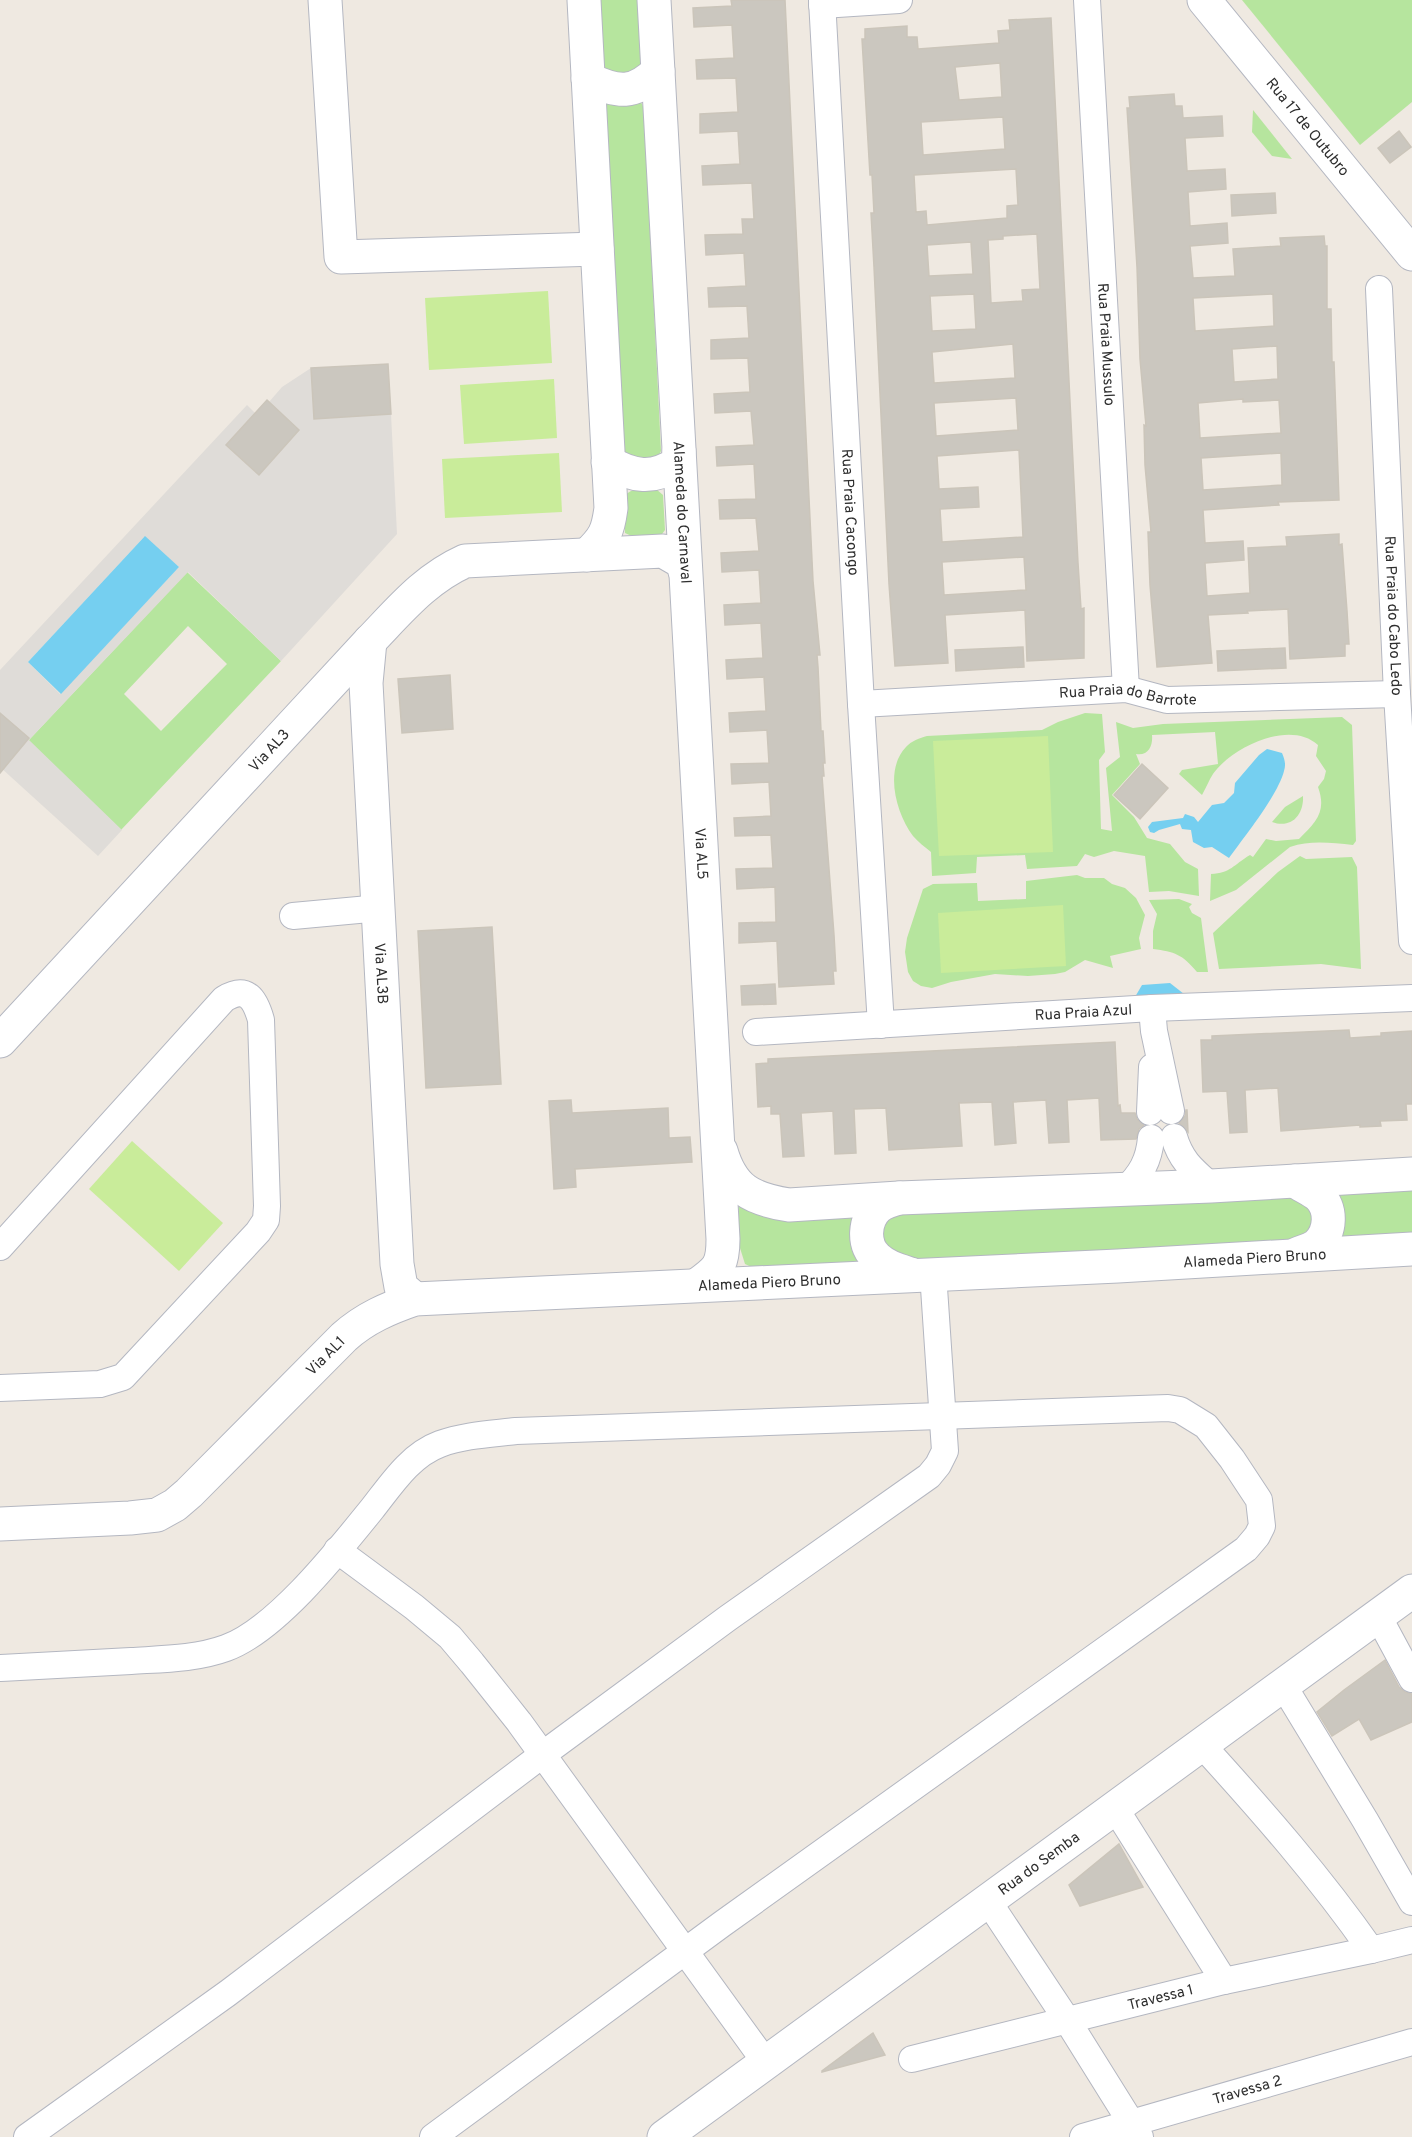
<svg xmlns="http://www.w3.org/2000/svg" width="1412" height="2137" viewBox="0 0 1412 2137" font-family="Overpass,sans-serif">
	<rect width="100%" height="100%" fill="#efe9e1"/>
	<g fill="#b6e59e" fill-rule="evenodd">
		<polygon points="599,0 639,0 642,66 632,75 606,73 603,66"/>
		<polygon points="1242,0 1412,0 1412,102 1360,145"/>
		<polygon points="610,99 641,102 644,109 661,451 658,457 651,460 624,457 604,104"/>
		<polygon points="1253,110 1292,159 1272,156 1252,132"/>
		<polygon points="642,488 656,489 663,495 665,530 659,538 636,538 625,533 623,496 631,491"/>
		<path d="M187 572 281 661 121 830 28 741ZM188 626 227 664 161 731 124 694Z"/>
		<path d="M1085 713 1102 714 1105 752 1099 760 1101 829 1112 831 1106 768 1120 757 1116 722 1133 728 1163 724 1342 717 1352 725 1356 841 1353 845C1331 843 1311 840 1290 847L1236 890 1210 901 1211 874C1231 873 1233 865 1250 855L1253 857 1266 839 1276 841 1299 839C1316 822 1327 812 1318 787L1324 779 1326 771 1316 756 1318 745C1290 719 1232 747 1213 774 1209 780 1206 788 1202 795L1179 774 1182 770 1218 764 1215 732 1152 735C1153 745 1149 756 1136 754L1140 764 1112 795 1134 817 1147 838 1170 844 1185 862 1198 869 1199 896 1169 891 1149 892 1145 856 1114 851 1094 857 1085 854 1077 866 1027 869 1025 855 977 857 976 873 932 876 931 852C925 847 918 842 913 836 896 813 884 770 906 747 911 741 920 738 927 736L1042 730 1058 722Z"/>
		<path d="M1303 796C1304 815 1291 829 1272 822L1285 807Z"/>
		<polygon points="1300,856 1306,859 1352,857 1357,867 1361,969 1321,964 1219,969 1213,933 1278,872"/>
		<polygon points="1077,875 1085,878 1104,878 1112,884 1125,888 1136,898 1145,915 1139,938 1141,949 1110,956 1113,968 1085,960 1065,972 1055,974 1028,976 995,974 951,982 932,988 921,986 913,981 908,972 905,952 907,938 923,889 933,884 977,883 978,901 1026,899 1026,881"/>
		<path d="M1179 899 1192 904 1189 907 1192 913 1201 918 1208 972H1197C1182 954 1175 952 1153 949V931L1157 914 1149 900Z"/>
		<polygon points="1412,1186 1412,1238 1332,1243 1329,1191"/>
		<polygon points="1303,1194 1320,1220 1300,1246 899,1266 879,1241 883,1224 897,1214"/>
		<polygon points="738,1199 861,1213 865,1267 758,1270 745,1264 740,1248"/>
	</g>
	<g fill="#c9ec9a">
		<polygon points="548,291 552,363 429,370 425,298"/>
		<polygon points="554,379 557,438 464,444 460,385"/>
		<polygon points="559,453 562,512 445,518 442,459"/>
		<polygon points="1048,736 1053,852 939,856 933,741"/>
		<polygon points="1063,905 1066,966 941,973 938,913"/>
		<polygon points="132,1141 223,1223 179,1271 89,1189"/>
	</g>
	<path fill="#dfdcd8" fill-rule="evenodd" d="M311 368 314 418 391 414 397 534 281 661 188 572 29 740 122 830 98 856 0 767V670L247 405 255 413 226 445 259 475 299 430 269 402 282 387ZM144 537 179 567 60 694 28 662Z"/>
	<g fill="#75cff0">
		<polygon points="145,536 179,567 61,694 28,662"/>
		<path d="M1267 749 1282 753C1285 760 1286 765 1284 771 1278 795 1244 837 1229 858L1212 847 1204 848 1193 842 1191 830 1182 829 1180 824 1159 830 1154 833 1150 832 1148 827 1152 822 1183 818 1185 814 1194 817 1198 822 1212 805 1224 803 1234 793 1235 783 1259 755Z"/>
		<polygon points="1170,983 1184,994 1135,997 1142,985"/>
	</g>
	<g fill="#cbc7bf" stroke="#cbc5ba" stroke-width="1.5" fill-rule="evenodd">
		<polygon points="731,0 785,0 813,581 820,655 817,655 818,667 821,731 823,731 825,763 823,763 824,776 822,776 834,935 836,971 833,971 834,984 779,987 777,941 739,943 739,923 776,922 775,887 737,889 736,869 773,868 771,835 735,836 734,818 771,816 769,782 732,784 731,764 769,763 767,730 730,732 729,713 766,711 764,677 727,679 726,660 763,658 761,623 725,625 724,605 761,603 759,570 722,572 721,553 759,551 756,518 720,519 719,500 756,499 754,464 717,466 716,447 754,445 751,411 715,413 714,394 750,392 748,358 711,359 711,340 749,338 747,306 709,307 708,288 746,286 744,253 706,255 705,235 743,234 742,219 754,219 752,183 703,185 702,166 740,164 738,131 700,133 700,114 738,112 736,78 697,79 696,60 734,58 732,25 694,27 693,8 732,6"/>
		<path d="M1051 18 1078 563 1081 609 1084 608V658L1027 661 1025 610 945 615 948 663 895 666 889 584 874 267 871 213H874L872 175H870L862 39H865V29L907 26V37H917L918 49 999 43 998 31 1010 30 1009 20ZM1000 63 1002 97 959 100 955 67ZM1003 117 1005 149 923 155 921 122ZM1016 169 1018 205 1007 206V218L927 225 926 211 916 212 914 175ZM1037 234 1040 289 1022 290 1023 301 991 303 988 240 1003 239V236ZM971 242 973 274 929 276 927 245ZM974 294 976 329 932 331 930 296ZM1013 344 1015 378 934 383 932 352ZM1016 398 1018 430 936 436 934 403ZM1019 450 1023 537 942 542 940 509 979 507 978 487 939 489 937 456ZM1024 557 1026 590 944 595 942 562Z"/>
		<path d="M1174 94 1175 106H1182L1183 118 1222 116 1223 136 1185 138 1187 171 1225 169 1226 189 1188 192 1190 226 1227 223 1228 243 1190 246 1193 278 1235 276 1233 249 1281 246 1280 238 1324 236 1325 246H1327V309H1331L1332 362H1334L1339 500 1278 502 1279 505 1203 510 1205 543 1243 541 1244 560 1205 563 1207 596 1250 593 1248 548 1287 546 1286 537 1339 534V545L1342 544 1347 611 1349 644H1345V656L1290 659 1288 609 1247 611 1248 613 1208 615 1212 663 1157 667 1150 585 1148 532H1151L1145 465 1144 425 1146 426 1140 359 1137 267 1127 108H1130L1129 97ZM1273 294 1274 326 1195 331 1193 298ZM1277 346 1278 379 1234 382 1232 349ZM1243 399V402L1279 400 1281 433 1200 438 1198 403ZM1281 453 1282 485 1203 490 1201 458Z"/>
		<polygon points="1399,131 1411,147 1390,163 1378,148"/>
		<polygon points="1275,193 1276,213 1232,216 1231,195"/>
		<polygon points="388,364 391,414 314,419 311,368"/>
		<polygon points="267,400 299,430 259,475 226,445"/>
		<polygon points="1023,647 1024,667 956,671 955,650"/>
		<polygon points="1285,648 1286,668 1218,671 1217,651"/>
		<polygon points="450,675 453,729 402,733 398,679"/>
		<polygon points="0,713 29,738 0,773"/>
		<polygon points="1142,764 1168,788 1140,819 1114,795"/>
		<polygon points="492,927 501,1084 426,1088 418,931"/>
		<polygon points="775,984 776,1004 742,1005 741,986"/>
		<polygon points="1349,1030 1350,1038 1381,1036 1381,1033 1412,1031 1412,1104 1406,1104 1407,1120 1380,1121 1381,1126 1360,1127 1360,1125 1281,1131 1278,1088 1245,1090 1247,1132 1230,1133 1227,1091 1203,1092 1201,1040 1212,1040 1212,1036"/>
		<polygon points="1115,1042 1118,1106 1120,1105 1121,1113 1135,1113 1137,1119 1144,1125 1139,1129 1136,1139 1101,1140 1099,1098 1067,1100 1069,1142 1049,1143 1046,1100 1013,1102 1016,1143 995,1145 992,1102 959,1103 962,1146 889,1150 886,1108 854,1109 856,1153 835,1154 833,1111 801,1113 804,1156 783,1157 780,1114 771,1114 771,1106 758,1107 756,1064 768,1063 768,1059"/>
		<polygon points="571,1100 572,1113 668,1108 669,1138 690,1137 692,1162 575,1169 576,1187 554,1189 549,1101"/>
		<polygon points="1186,1110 1187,1110 1188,1132 1179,1123 1185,1116"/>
		<polygon points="1385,1660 1399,1687 1405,1692 1412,1694 1412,1722 1371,1740 1359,1719 1332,1736 1317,1712 1344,1690"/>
		<polygon points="1119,1844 1143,1887 1080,1906 1069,1885"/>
		<polygon points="873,2033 885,2055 822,2072 822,2071"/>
	</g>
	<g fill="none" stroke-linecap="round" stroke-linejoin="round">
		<defs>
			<g id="street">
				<path id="s1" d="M822 0 861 704 881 1025"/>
				<path id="s2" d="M1087 0 1126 689"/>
				<polyline points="822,5 899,0"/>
				<path id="s3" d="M1379 289 1397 694 1412 941"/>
				<path id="s4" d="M861 704 1126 689 1167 700 1397 694"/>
				<polyline points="293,916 380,908"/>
				<polyline points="1152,1008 1154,1031 1171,1111"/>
				<path id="s5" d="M756 1032 1152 1008 1412 998"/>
				<polyline points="1150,1112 1152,1067"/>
				<path d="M1174 1137C1181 1161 1193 1170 1211 1186"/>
				<path d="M1125 1190C1141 1174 1149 1161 1151 1138"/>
				<path d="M0 1247 224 999C247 985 255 999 261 1020L267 1206 266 1220 258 1232 123 1377 100 1384 0 1388"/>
				<polyline points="337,1550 414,1607 450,1637 472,1663 519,1722 766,2063"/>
				<polyline points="1378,1616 1412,1679"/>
				<path d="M0 1668C44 1666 88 1663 131 1661 162 1659 196 1659 226 1648 276 1630 338 1551 372 1509 391 1485 410 1455 440 1444 464 1435 491 1434 516 1431L1168 1408 1180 1410 1206 1426 1232 1459 1259 1500 1262 1526 1257 1536 1246 1549 722 1924 433 2137"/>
				<polyline points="1283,1685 1365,1820 1412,1902"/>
				<path d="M1202 1745C1262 1811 1320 1877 1371 1950"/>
				<polyline points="1115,1808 1224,1981"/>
				<polyline points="988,1901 1067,2020 1140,2137"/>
				<path id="s6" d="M912 2059 1224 1981 1371 1950 1412 1940"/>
				<polyline points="27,2137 228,1993 542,1755 728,1618 929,1476 938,1465 945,1451 933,1273"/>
				<path id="s7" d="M1083 2137 1412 2042"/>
			</g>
			<g id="secondary">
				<polyline points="325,0 341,257 597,249"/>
				<path d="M584 0 611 508C608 531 605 538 587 555"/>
				<path id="s8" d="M654 0 723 1239C723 1266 718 1270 697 1285"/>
				<path id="s9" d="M1204 0 1412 254"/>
				<path d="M588 79C618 93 634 95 658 71"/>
				<path d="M608 462C633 477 653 480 678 463L679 451"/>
				<path id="s10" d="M370 641 366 683 397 1264 401 1287 415 1299"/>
				<path id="s11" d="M0 1041 370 641C400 610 425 579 465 561L663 551 682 562 685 571"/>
				<path d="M721 1151C732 1189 751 1199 789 1205L899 1198 1211 1186 1412 1174"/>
				<path d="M1295 1181C1302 1186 1312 1190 1319 1196 1332 1209 1331 1231 1318 1244 1313 1249 1304 1251 1297 1254"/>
				<path d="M899 1198C892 1200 883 1203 878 1207 864 1220 862 1245 877 1258 886 1267 898 1270 911 1274"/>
				<path id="s12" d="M0 1524 130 1518 157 1515 175 1505 189 1493 344 1337C365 1318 389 1308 415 1299L1118 1266 1412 1249"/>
				<path id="s13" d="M664 2137 1412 1591"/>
			</g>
		</defs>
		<use href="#street" stroke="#b4b7c1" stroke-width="28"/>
		<use href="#secondary" stroke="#b4b7c1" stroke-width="35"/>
		<use href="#street" stroke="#fff" stroke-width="26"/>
		<use href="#secondary" stroke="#fff" stroke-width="33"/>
	</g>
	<g text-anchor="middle" stroke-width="4.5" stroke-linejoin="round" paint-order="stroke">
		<g font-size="15" fill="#2e2e2e" stroke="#fff">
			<text dy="5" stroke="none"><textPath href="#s9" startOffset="164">Rua 17 de Outubro</textPath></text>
			<text dy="5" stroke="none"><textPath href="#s2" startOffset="345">Rua Praia Mussulo</textPath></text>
			<text dy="5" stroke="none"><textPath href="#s8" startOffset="513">Alameda do Carnaval</textPath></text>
			<text dy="5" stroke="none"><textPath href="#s1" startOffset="513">Rua Praia Cacongo</textPath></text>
			<text dy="5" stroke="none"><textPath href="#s3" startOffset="327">Rua Praia do Cabo Ledo</textPath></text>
			<text dy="5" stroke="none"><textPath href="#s4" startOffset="268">Rua Praia do Barrote</textPath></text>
			<text dy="5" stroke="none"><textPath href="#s11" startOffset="396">Via AL3</textPath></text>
			<text dy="5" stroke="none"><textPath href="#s8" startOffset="855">Via AL5</textPath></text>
			<text dy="5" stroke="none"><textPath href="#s10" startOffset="333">Via AL3B</textPath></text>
			<text dy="5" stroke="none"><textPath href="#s5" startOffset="328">Rua Praia Azul</textPath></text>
			<text dy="5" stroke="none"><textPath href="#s12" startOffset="1338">Alameda Piero Bruno</textPath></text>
			<text dy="5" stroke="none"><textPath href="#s12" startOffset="852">Alameda Piero Bruno</textPath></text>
			<text dy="5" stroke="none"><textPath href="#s12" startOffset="390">Via AL1</textPath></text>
			<text dy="5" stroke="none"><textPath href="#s13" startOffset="464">Rua do Semba</textPath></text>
			<text dy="5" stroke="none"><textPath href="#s6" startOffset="256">Travessa 1</textPath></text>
			<text dy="5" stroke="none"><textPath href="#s7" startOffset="171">Travessa 2</textPath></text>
		</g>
	</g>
</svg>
